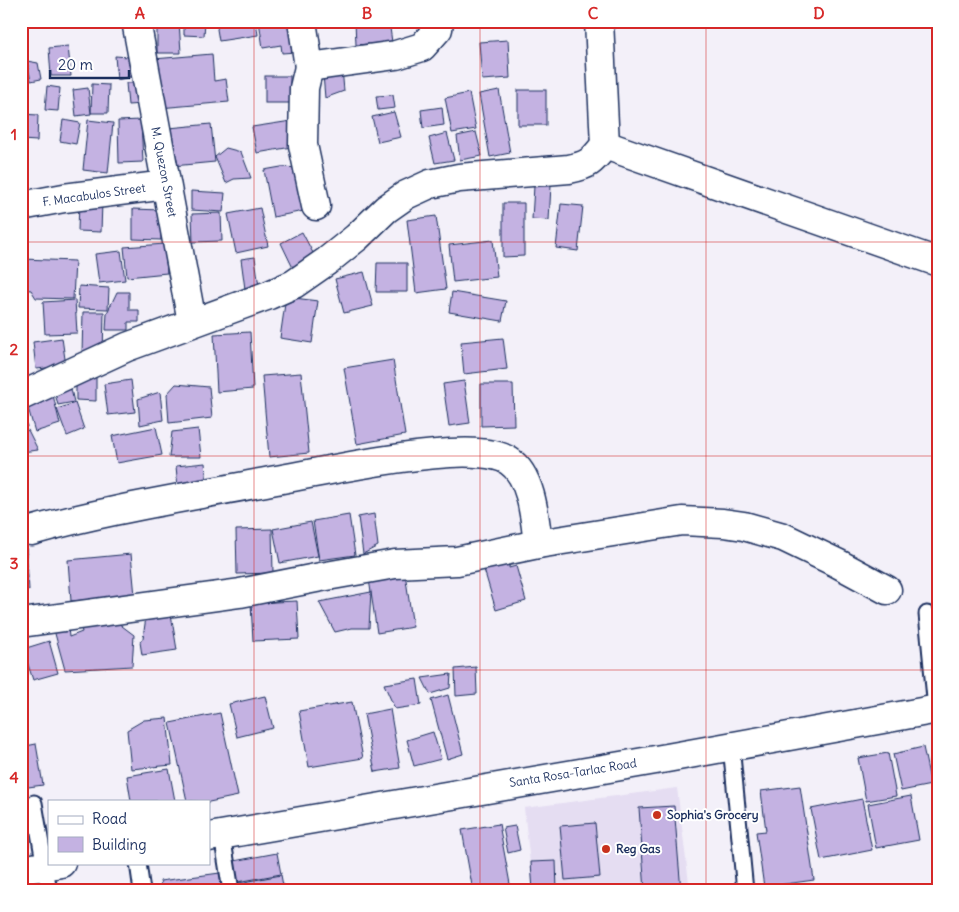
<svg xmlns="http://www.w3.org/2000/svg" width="959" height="912" viewBox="0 0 959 912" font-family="Delius,sans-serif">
	<rect width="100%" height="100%" fill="#f3f0f9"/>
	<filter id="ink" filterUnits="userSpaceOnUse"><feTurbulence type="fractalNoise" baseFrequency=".02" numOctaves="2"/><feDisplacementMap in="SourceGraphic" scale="10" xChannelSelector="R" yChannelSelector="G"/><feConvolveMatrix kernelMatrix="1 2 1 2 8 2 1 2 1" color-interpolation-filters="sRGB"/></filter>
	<g filter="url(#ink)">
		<polygon fill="#e5ddf2" points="677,788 690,891 533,891 524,808"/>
		<g fill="#c4b2e2" stroke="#1b2f5e">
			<polygon points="157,21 179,21 181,53 157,53"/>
			<polygon points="184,21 205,21 204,36 184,35"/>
			<polygon points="221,21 256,21 258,35 219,41 217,29"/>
			<polygon points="259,21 292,21 296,52 282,53 281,45 263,48"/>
			<polygon points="355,21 389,21 392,42 356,45"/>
			<polygon points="508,40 510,78 482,80 479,42"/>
			<polygon points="68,46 71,76 51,76 49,48"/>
			<polygon points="212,54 214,81 226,79 229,102 159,108 154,59"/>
			<polygon points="115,56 129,57 130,77 117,80"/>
			<polygon points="27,61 38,63 41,79 31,81"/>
			<polygon points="342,68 344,91 325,98 323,74"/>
			<rect x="265" y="76" width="25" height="27"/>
			<polygon points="126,83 140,83 142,104 128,105"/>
			<polygon points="92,84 109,85 108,113 91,113"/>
			<polygon points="47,86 60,88 58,111 45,110"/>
			<polygon points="88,88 91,114 76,116 73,90"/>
			<polygon points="499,90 510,153 490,157 479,94"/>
			<rect x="518" y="90" width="28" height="35"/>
			<polygon points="469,93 476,129 452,133 445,98"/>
			<polygon points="393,95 395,108 378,110 376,96"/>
			<polygon points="442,107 444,125 423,128 421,110"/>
			<polygon points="394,112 401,137 378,142 372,117"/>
			<polygon points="21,114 38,115 37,141 21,140"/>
			<polygon points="63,120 80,123 76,144 60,141"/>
			<polygon points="88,120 113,123 108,173 83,170"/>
			<polygon points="141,120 143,162 119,163 118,121"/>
			<polygon points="298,120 303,145 257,153 252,127"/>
			<polygon points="211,124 215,162 173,166 169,128"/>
			<polygon points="476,132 482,156 460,160 457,136"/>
			<polygon points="447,133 454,160 435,163 429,138"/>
			<polygon points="226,148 241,152 251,178 234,179 226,183 215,157"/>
			<polygon points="281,167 301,168 309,210 273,217 264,170"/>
			<polygon points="534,186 551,186 549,220 532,219"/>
			<polygon points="191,191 225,193 223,212 191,210"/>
			<polygon points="79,202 102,202 101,232 78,231"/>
			<polygon points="503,203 524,203 524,256 503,257"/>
			<polygon points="561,204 583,206 578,251 556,248"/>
			<polygon points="260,208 268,246 236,253 228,214"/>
			<polygon points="133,209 161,210 161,240 133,239"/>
			<polygon points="221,213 222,241 193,242 192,214"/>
			<polygon points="436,216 446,289 416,293 407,220"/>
			<polygon points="302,232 313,253 294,270 281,243"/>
			<polygon points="493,240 497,277 453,282 449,245"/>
			<polygon points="165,244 167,273 127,277 124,247"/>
			<polygon points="121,251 125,280 99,283 95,254"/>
			<polygon points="255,257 259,287 245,289 241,259"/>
			<polygon points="22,259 75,261 73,299 36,298 31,290 21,289"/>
			<polygon points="377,263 407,263 407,292 376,292"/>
			<polygon points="364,272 373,306 344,313 335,279"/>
			<polygon points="79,286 109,288 108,309 78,308"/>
			<polygon points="117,292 129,292 129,310 139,310 139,322 128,322 128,330 106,330 107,313"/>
			<polygon points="452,292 506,301 502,321 449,312"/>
			<polygon points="286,297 318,301 312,343 280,338"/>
			<polygon points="75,300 77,333 45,334 43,302"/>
			<polygon points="21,303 25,303 24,331 21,331"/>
			<polygon points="83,312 104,312 103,355 82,354"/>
			<polygon points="250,332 253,389 217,392 214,334"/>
			<polygon points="62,338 66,366 36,369 33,342"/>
			<polygon points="503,338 507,369 464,374 461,342"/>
			<polygon points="393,360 405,435 357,444 344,368"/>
			<polygon points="96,370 96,401 76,400 76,372"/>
			<polygon points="301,373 309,453 269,457 262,376"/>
			<polygon points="131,380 135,412 108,415 104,384"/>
			<polygon points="69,381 74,402 58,405 53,385"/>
			<polygon points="464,381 470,423 449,426 443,384"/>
			<polygon points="176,384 209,387 212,418 169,423 167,394"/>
			<polygon points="481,384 513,384 514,425 481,426"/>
			<polygon points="52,391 60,424 35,432 26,401"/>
			<polygon points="160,392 163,420 140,425 138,399"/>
			<polygon points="75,403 84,429 67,436 57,409"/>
			<polygon points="23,407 27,427 21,428 21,408"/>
			<polygon points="156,427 162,455 117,463 112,436"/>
			<polygon points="198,429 201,457 169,457 172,432"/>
			<polygon points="28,430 38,450 21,452 21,433"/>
			<polygon points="205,463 207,485 178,488 176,466"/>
			<polygon points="374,514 378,546 363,554 358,517"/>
			<polygon points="349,515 355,555 319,560 313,521"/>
			<polygon points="311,522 318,556 280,563 273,529"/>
			<polygon points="21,528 25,528 29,590 21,590"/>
			<polygon points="272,529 273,573 237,574 236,530"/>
			<polygon points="131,554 135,596 71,601 68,560"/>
			<polygon points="510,558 509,568 516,566 526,601 496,610 483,566"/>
			<polygon points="405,573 413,627 377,633 369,579"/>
			<polygon points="371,592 369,628 352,628 335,632 319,602"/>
			<polygon points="297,601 299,639 253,641 251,603"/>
			<polygon points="171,614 177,650 142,655 140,642 143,638 146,617"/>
			<polygon points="114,620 134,635 132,666 65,670 54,630 68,628 69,637 82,632 80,624"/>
			<polygon points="49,641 58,673 33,680 23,649"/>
			<polygon points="476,667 477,694 456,696 455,669"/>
			<polygon points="451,674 450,688 430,694 422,678"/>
			<polygon points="417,679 421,705 395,709 384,684"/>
			<polygon points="448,695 463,754 447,759 431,700"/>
			<polygon points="265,696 273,728 237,737 229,704"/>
			<polygon points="352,702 363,758 309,767 299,711"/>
			<polygon points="390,709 400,768 375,772 364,714"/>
			<polygon points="220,713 238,796 209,802 187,801 170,723"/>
			<polygon points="167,718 172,765 131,769 127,730 144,720"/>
			<polygon points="433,732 441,759 414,766 407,740"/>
			<polygon points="36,744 43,785 21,788 21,747"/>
			<polygon points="923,747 931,785 901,791 893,754"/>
			<polygon points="888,753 896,796 866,801 858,758"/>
			<polygon points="169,769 175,801 131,801 127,776"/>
			<polygon points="800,786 814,880 764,887 756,832 766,831 761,791"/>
			<polygon points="911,796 919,840 876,848 868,804"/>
			<polygon points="862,799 872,850 821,860 811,809"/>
			<polygon points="674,806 681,891 645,891 639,808"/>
			<polygon points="595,823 600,877 565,880 560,826"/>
			<polygon points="499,824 510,884 473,891 462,830"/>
			<polygon points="515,826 520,850 508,853 503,828"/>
			<polygon points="935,839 938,839 938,891 934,891"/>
			<polygon points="277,853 281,874 238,882 234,861"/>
			<polygon points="556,861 557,891 533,891 531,862"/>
			<polygon points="220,873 222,891 162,891 160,881"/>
			<polygon points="281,875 284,891 241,891 239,883"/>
			<polygon points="811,884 812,891 768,891"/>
			<polygon points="877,887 902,889 901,891 877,891"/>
		</g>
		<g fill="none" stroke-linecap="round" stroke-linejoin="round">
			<defs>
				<g id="lane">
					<polyline points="927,614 936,709"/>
					<polyline points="731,745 745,891"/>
					<polyline points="34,803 49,891"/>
					<polyline points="222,835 231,891"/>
					<polyline points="138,863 142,891"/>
				</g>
				<g id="street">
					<polyline points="136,21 192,322"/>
					<polyline points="302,21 309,67 396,55 422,47 438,29 439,21"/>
					<polyline points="599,21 605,145"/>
					<polyline points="309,67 304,88 303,145 316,206"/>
					<polyline points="21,206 64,198 166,185"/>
					<path d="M21 396 127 347 269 295 294 284 327 261 357 237 386 209 406 195 430 184 459 178 569 169C590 165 592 161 605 145L938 262"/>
					<path d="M31 531C106 510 183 498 260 483 323 472 386 457 450 453 466 452 496 452 509 461 532 476 535 520 538 544"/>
					<polyline points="21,623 240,593 321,577 395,564 457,561 538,544 682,521 723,523 744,526 783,537 837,563 887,590"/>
				</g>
				<g id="highway">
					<polyline points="209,837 667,758 938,709"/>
					<polyline points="21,870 61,863"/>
				</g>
			</defs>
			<use href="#lane" stroke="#1b2f5e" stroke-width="19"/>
			<use href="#street" stroke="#1b2f5e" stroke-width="31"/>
			<use href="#highway" stroke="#1b2f5e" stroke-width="31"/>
			<use href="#lane" stroke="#fff" stroke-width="15"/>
			<use href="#street" stroke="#fff" stroke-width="28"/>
			<use href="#highway" stroke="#fff" stroke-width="28"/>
		</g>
	</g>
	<path fill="none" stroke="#d62828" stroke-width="1" stroke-opacity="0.55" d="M254 21V891M480 21V891M706 21V891M21 242H938M21 456H938M21 670H938"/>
	<g fill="#c8321e" stroke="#fff" stroke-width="2">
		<circle cx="657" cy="815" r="5"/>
		<circle cx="606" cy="849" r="5"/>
	</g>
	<g text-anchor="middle" stroke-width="4" stroke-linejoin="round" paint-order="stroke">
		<g font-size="12" fill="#1b2f5e" stroke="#fff">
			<text transform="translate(164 172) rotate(79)" y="4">M. Quezon Street</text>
			<text transform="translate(94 195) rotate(-8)" y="4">F. Macabulos Street</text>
			<text transform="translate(573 773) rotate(-9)" y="4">Santa Rosa-Tarlac Road</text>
		</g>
		<g font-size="12" font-weight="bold" fill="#1b2f5e" stroke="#fff" text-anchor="start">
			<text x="667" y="819">Sophia's Grocery</text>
			<text x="616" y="853">Reg Gas</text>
		</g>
	</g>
	<rect width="959" height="912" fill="none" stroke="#fff" stroke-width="55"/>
	<rect x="48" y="800" width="162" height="65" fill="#ffffff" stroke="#a4acbf"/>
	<rect x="58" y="816" width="25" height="8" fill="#ffffff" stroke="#a4acbf"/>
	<text x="92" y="824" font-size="15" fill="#1b2f5e">Road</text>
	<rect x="58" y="837" width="25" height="15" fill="#c4b2e2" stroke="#a4acbf"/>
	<text x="92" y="850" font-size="15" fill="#1b2f5e">Building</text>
	<path d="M50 70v8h79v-8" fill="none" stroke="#1b2f5e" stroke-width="2.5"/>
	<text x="58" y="70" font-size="15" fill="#1b2f5e" stroke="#ffffff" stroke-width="4" paint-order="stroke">20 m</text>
	<rect x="28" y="28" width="904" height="856" fill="none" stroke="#d62828" stroke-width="2"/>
	<g font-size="16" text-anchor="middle" font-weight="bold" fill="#d62828">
		<text x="140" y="19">A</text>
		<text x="367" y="19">B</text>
		<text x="593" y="19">C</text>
		<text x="819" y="19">D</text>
		<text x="14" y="140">1</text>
		<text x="14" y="355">2</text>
		<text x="14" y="569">3</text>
		<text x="14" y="783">4</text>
	</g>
</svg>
